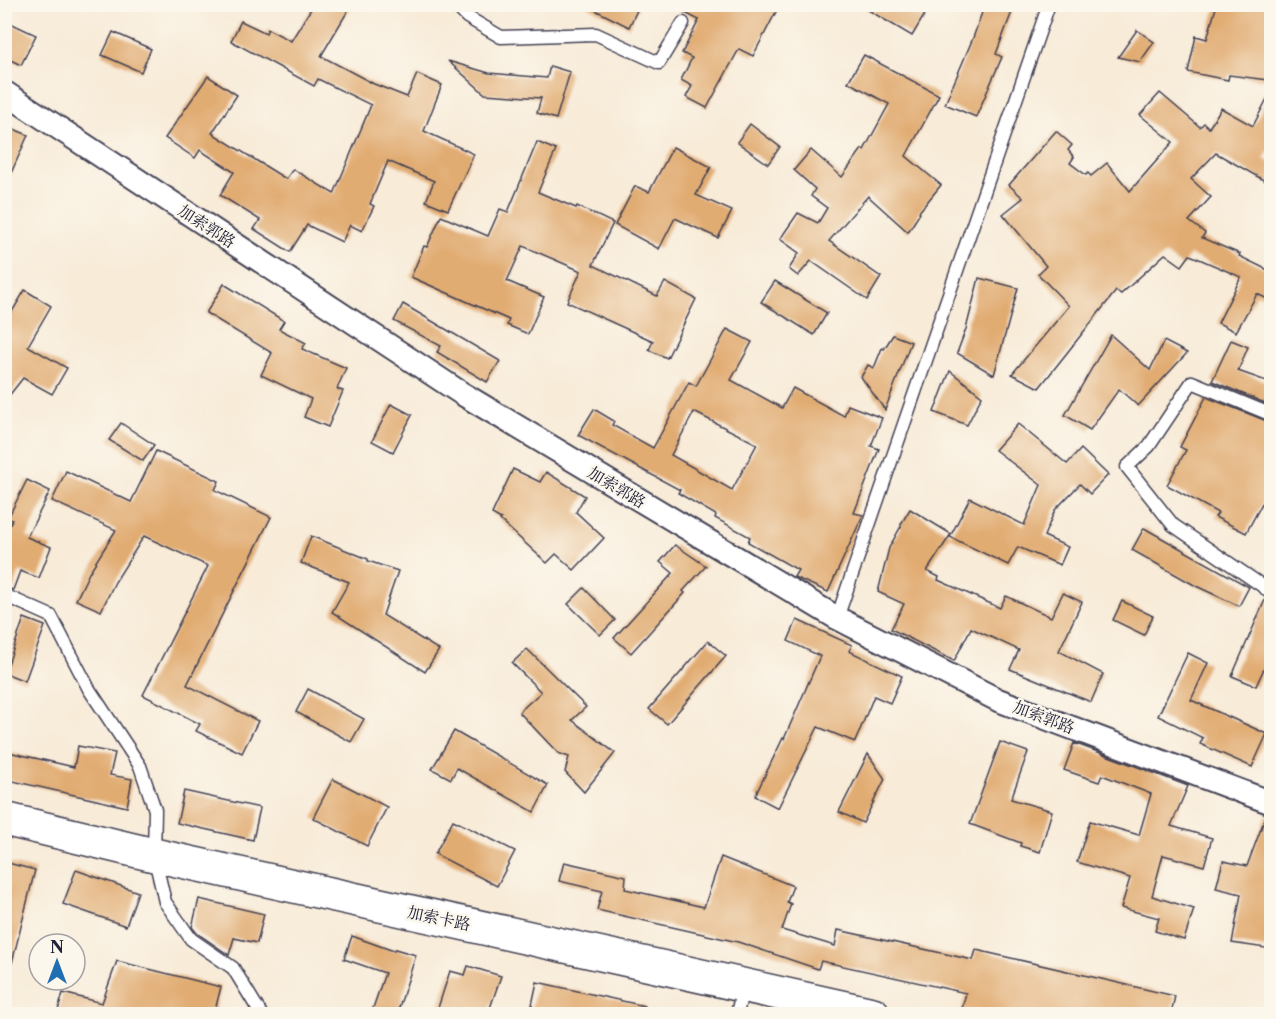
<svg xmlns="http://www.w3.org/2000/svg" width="1276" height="1019" viewBox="0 0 1276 1019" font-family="'Libre Caslon Text','Noto Serif SC',serif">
	<rect width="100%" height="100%" fill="#fbf7ec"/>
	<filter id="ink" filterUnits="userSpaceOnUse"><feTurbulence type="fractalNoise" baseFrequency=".0167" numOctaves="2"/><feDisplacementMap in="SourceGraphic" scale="12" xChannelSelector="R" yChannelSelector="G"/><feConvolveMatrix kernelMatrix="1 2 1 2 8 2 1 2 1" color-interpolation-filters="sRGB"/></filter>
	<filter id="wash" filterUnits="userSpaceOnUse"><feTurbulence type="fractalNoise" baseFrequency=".008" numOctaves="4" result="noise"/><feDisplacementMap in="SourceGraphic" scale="24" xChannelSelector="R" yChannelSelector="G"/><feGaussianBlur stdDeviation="1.35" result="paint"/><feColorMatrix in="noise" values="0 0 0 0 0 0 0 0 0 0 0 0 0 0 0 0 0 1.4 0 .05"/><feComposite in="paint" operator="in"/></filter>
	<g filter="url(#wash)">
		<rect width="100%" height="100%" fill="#f8ebd8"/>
		<g id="blocks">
			<g fill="#e1ac72" fill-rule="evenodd">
				<polygon points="314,4 352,4 321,56 374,84 407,97 417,74 442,85 424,131 474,154 448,210 426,201 434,181 388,161 370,204 374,206 362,231 350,225 342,242 307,225 290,252 254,229 260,220 220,195 234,172 200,150 195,158 165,138 208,76 237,95 212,133 286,179 293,169 334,194 371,105 318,79 314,86 231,41 241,21 266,33 268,29 291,41"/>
				<polygon points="583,4 640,4 629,27"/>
				<polygon points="668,4 780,4 753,56 739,49 707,108 686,97 692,86 681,80 692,58 682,53 699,20"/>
				<polygon points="858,4 931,4 912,36"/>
				<polygon points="985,4 1015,4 996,54 1002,57 976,117 945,104 973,38"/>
				<polygon points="1217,4 1272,4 1272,51 1268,80 1229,75 1228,80 1188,72 1196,36 1207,39"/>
				<polygon points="4,20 36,35 21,65 4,57"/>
				<polygon points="1137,30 1154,42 1140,62 1118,57"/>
				<polygon points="113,32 151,49 141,72 102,55"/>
				<polygon points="864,55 939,95 906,156 941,185 919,212 920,213 908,232 868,196 829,241 881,277 867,300 811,261 798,276 789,269 799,253 780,239 798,213 818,223 827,208 811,196 815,189 794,170 811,150 842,177 862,149 864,150 889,104 848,82"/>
				<polygon points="448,61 489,73 547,78 550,66 570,72 556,119 537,113 541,98 485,94"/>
				<polygon points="1272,89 1272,145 1264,159 1272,163 1272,185 1216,153 1191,179 1211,197 1189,221 1205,233 1202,238 1240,254 1239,256 1272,272 1272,301 1257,294 1236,332 1218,323 1241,277 1190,255 1182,266 1165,254 1121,294 1116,291 1039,388 1012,374 1069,306 1038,274 1046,266 1003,214 1023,198 1009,185 1056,131 1072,145 1068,150 1074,157 1070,163 1086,175 1088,173 1091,176 1107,163 1130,191 1173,142 1140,115 1160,93 1200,127 1204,123 1209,128 1221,108 1253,126"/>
				<polygon points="750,124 780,147 768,164 737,142"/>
				<polygon points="4,125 28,135 4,189"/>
				<polygon points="537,142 556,150 538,192 576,208 577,206 613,223 593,265 657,296 665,282 696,299 667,358 649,350 653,341 567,302 581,271 523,246 507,281 544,297 528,334 507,325 509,320 411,277 424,246 427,247 441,216 488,236 500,209 508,212"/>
				<polygon points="673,147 711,167 696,195 732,211 718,238 675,218 659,249 615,225 635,186 649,192"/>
				<polygon points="979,278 1018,288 994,375 957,353 966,329"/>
				<polygon points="775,281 827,313 814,335 761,302"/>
				<polygon points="224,284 284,321 279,329 306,343 302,349 346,368 337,389 343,391 328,427 304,417 311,399 261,375 272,353 206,313"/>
				<polygon points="25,290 51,306 28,346 67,368 52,394 23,378 4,402 4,325"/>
				<polygon points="403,304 500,361 487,382 437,352 441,346 394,321"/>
				<path d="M727 329 752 342 731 380 782 408 793 388 844 416 848 405 882 418 871 446 879 449 854 513 863 515 828 592 794 577 798 570 748 542 750 537 715 518 716 515 678 493 680 490 578 435 594 409 614 421 612 425 653 448 689 382 696 386ZM694 412 757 444 732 490 671 455Z"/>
				<polygon points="893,335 911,342 885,410 861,377 868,365 874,368 882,348 884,349"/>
				<polygon points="1111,335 1150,370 1164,341 1187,353 1138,406 1119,389 1090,430 1065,415"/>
				<polygon points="1231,340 1248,347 1238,371 1272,383 1272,406 1212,381"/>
				<polygon points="950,371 982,396 967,425 934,412"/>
				<polygon points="1206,397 1272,423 1272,485 1246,533 1215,517 1218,513 1167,485 1186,450 1180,447"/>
				<polygon points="391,404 412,415 393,452 372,441"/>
				<polygon points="121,423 154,445 143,461 109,440"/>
				<polygon points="1018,424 1067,464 1081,449 1108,475 1090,494 1080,484 1055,510 1044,536 1068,547 1060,565 1018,547 1008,565 950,537 970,498 1024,525 1041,485 995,450"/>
				<polygon points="156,451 219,481 215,490 271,517 187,685 258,721 242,753 196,731 200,724 143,695 208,566 144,536 115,582 101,611 76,600 90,571 116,530 52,501 66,471 131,502"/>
				<polygon points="513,469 540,482 546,472 585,496 576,512 604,538 574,570 556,554 547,563 500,520 501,519 492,514"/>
				<polygon points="27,480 50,491 27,537 51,547 39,578 20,571 13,590 4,587 4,538 12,520 8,518"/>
				<polygon points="910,509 951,534 927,571 939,577 938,580 1000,608 1006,596 1051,617 1063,593 1082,602 1059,651 1103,674 1091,702 1010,669 1019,650 971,628 954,661 891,629 904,604 878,592 889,548 900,528 901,528 901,524"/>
				<polygon points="1144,528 1249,587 1239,606 1196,586 1132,550"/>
				<polygon points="311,536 368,559 368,561 398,571 383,615 439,650 425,672 332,612 349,582 301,563"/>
				<polygon points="675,545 706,566 683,591 685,593 631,653 614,638 673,573 660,562"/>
				<polygon points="584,588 615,620 600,635 568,604"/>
				<polygon points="1265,600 1272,603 1272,651 1256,686 1232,676"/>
				<polygon points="1122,601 1153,616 1144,635 1113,620"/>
				<polygon points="24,618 45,626 25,681 5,673"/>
				<polygon points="797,620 852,645 849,651 902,676 890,703 874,696 855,742 818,727 778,808 755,796 783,738 784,739 820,656 788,641"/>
				<polygon points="708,641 726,656 667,724 649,709"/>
				<polygon points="527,649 586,707 572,720 615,753 584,792 565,772 569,757 558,753 519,712 541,692 512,663"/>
				<polygon points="1188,653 1208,663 1191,700 1267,734 1252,767 1200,744 1203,738 1158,716"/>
				<polygon points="308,689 364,719 351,742 296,712"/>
				<polygon points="454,731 548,785 534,812 457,768 451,779 432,769"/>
				<polygon points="1000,742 1028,752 1011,799 1052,811 1040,852 1020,846 1021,843 970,824"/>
				<polygon points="1074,743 1188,786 1171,826 1212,838 1204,866 1163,855 1152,896 1194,909 1184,940 1155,931 1159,918 1121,908 1130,878 1077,862 1090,821 1139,835 1151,794 1102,775 1099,782 1064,770"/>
				<polygon points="78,746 115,753 110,775 132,779 127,807 4,779 4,751 74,767"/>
				<polygon points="868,754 885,779 863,823 839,812"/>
				<polygon points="333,779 387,807 367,846 313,818"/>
				<polygon points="184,791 260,808 253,840 177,823"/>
				<polygon points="1266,815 1272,816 1272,949 1232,943 1241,894 1216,888 1223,861 1247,866"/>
				<polygon points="453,820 515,851 497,886 435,854"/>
				<polygon points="721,857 793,886 787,902 791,904 782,930 835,946 838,930 973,960 976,950 1175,996 1171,1014 986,1014 962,1009 966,993 821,961 818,969 738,942 597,910 602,891 559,881 564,862 626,876 625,889 704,907"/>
				<polygon points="4,862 35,870 12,963 4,962"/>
				<polygon points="76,870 138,892 126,926 63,904"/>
				<polygon points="199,899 264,914 257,943 234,938 229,955 197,933 192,927"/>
				<polygon points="352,936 394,951 395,949 416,955 397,1014 384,1014 372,1011 385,973 344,959"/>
				<polygon points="117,961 221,987 214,1014 57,1014 63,993 102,1003"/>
				<polygon points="468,966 501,976 488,1014 436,1014 450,971 465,975"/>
				<polygon points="537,982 645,1006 644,1014 530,1014"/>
			</g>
		</g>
	</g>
	<g filter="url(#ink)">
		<use href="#blocks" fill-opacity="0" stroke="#424053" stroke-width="1.5"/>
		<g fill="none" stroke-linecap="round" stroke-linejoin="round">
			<defs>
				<g id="lane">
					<polyline points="454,4 467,17 501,37 596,34 659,63 683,23"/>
					<polyline points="1272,415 1192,382 1149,446 1127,467 1173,525 1264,587 1272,595"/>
					<polyline points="4,595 51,616 89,689 140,766 155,810 154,855 165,902 191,939 233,968 261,1014"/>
					<polyline points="837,618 1049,4"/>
					<polyline points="737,1014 743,987"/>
				</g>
				<polyline id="street" points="4,92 461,393 837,618 998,700 1272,803"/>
				<polyline id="primary" points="4,819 154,855 873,1014"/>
			</defs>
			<use href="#lane" stroke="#424053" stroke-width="15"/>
			<use href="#street" stroke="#424053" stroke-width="26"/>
			<use href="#primary" stroke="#424053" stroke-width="36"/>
			<use href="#lane" stroke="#fff" stroke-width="12"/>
			<use href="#street" stroke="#fff" stroke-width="22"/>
			<use href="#primary" stroke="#fff" stroke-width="33"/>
		</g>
	</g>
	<g text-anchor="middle" stroke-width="5" stroke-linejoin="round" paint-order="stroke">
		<g font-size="16" fill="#22223b" stroke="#fbf7ec">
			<text transform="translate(207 226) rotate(33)" y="6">加索郭路</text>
			<text transform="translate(617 487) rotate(31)" y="6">加索郭路</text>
			<text transform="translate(1044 717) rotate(21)" y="6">加索郭路</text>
			<text transform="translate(439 918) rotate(12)" y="6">加索卡路</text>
		</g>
	</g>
	<rect width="1276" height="1019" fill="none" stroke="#fbf7ec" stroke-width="24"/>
	<g transform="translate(57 962)"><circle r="28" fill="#fbf7ec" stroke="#a4a2a5" stroke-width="1.5"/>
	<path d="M0-4.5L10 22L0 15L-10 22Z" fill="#1f6fb2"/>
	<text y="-9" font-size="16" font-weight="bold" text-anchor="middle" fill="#22223b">N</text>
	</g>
</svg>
